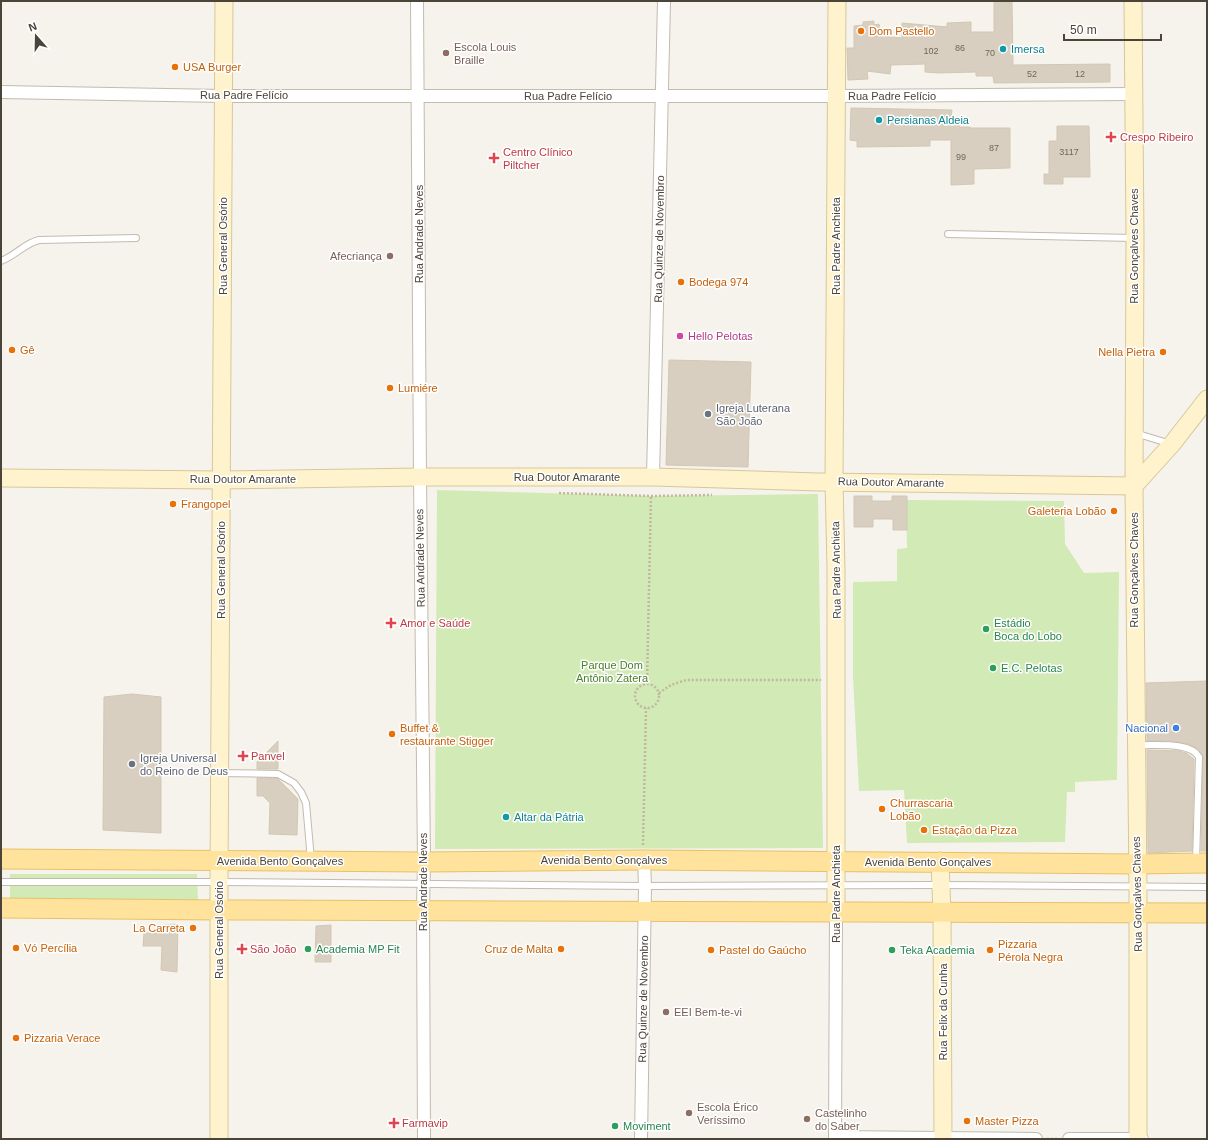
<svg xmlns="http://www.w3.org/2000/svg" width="1208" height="1140" viewBox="0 0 1208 1140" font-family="Helvetica,sans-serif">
	<rect width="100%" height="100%" fill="#f6f3ec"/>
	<g fill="#d2eab5">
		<polygon points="437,490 651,496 818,494 823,848 435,849"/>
		<polygon points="906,500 1064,501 1065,544 1084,573 1119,572 1117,780 1075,782 1075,792 1067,792 1065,842 907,843 904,790 859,791 853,677 853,582 897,581 897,549 907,548"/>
		<polygon points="10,874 197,874 198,901 10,899"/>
	</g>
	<g fill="#d8cfc1" stroke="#d3c7b4">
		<polygon points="994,1 1012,1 1013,65 1110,64 1110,82 994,83 993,76 976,76 976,72 938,73 925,72 925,64 891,65 890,74 867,71 868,79 848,80 847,48 854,48 854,26 863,25 863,22 874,21 874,25 879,24 880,29 882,30 883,36 902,38 902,23 947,27 947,23 971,22 971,32 994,32"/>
		<polygon points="851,108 952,110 951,119 959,119 959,127 970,127 970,128 1010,128 1010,168 974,169 974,184 951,185 951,140 930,140 930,146 857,147 857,141 850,140"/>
		<polygon points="1057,126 1089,126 1090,177 1063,177 1063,184 1044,184 1044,174 1049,174 1049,141 1057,141"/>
		<polygon points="669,360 751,362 748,467 666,465"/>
		<polygon points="854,496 872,496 872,501 892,501 892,496 907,496 907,530 893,530 893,519 873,519 873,527 854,527"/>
		<polygon points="1207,681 1207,851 1201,851 1203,757 1198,749 1189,744 1171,741 1147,741 1146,683"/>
		<polygon points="132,694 161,697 161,833 103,830 104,697"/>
		<polygon points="278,741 278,769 257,769 257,762"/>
		<polygon points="1147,750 1179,751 1186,753 1194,759 1192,851 1148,853"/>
		<polygon points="257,778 277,778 298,799 297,835 269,834 270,803 263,796 257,796"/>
		<polygon points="178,924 177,972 161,970 162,946 143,946 144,933 161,933 163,925"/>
		<polygon points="331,925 331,962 315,962 316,926"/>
	</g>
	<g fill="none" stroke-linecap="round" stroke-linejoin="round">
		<defs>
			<g id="lane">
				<polyline points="948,234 1133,238"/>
				<path d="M1 261C15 256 25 243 39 240L136 238"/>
				<polyline points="1135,433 1171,444"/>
				<path d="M1137 745C1154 746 1190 741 1199 757L1196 862"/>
				<polyline points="220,773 278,774 294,783 301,792 306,803 311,860"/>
				<polyline points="1,882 219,882 645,886 941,885 1207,887"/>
			</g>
			<g id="street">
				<polyline points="417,1 420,477 424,862 423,910 424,1139"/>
				<polyline points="1,92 223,96 837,96 1134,94"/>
				<polyline points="653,477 664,1"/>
				<polyline points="835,1137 1036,1139"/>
				<polyline points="641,1139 645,886 644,860"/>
				<polyline points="835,1139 836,912"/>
				<polyline points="1069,1139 1142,1139"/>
			</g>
			<g id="secondary">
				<polyline points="1133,1 1135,238 1134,486 1138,888 1138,1139"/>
				<polyline points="1,478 222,480 420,477 653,477 818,482 1134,486"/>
				<polyline points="1134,486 1172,444 1207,399"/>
				<polyline points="940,861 942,913 943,1139"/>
				<polyline points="836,912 836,569 834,482 837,1"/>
				<polyline points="219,1139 219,882 224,1"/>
			</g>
			<g id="primary">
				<polyline points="1,859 424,862 644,860 1137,864 1207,863"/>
				<polyline points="1,908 219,910 1207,913"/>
			</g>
		</defs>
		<use href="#lane" stroke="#c2bbae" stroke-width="8"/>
		<use href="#street" stroke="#c2bbae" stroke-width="14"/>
		<use href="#secondary" stroke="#d6c79b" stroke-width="19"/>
		<use href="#primary" stroke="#e6c16a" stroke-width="21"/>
		<g stroke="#c4b79f" stroke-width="2.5" stroke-dasharray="2 2" stroke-linecap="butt">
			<polyline points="559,493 651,496 712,495"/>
			<polyline points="647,683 651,496"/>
			<circle cx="647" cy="696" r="12"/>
			<polyline points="659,693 671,685 686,680 821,680"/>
			<polyline points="643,845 646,708"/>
			<polyline points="1047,1139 1058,1139"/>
		</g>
		<use href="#lane" stroke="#fff" stroke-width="6"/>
		<use href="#street" stroke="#fff" stroke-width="12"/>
		<use href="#secondary" stroke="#fff3cd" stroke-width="17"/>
		<use href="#primary" stroke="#ffe39c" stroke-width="19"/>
	</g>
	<g fill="#e8710a" stroke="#fff" stroke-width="1.5">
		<circle cx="861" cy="31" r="4"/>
		<circle cx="175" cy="67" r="4"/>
		<circle cx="681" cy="282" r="4"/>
		<circle cx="12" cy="350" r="4"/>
		<circle cx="1163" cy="352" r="4"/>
		<circle cx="390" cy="388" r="4"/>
		<circle cx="173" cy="504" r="4"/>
		<circle cx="1114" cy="511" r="4"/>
		<circle cx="392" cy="734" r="4"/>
		<circle cx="882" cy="809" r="4"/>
		<circle cx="924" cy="830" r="4"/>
		<circle cx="193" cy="928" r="4"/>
		<circle cx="16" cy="948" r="4"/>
		<circle cx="561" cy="949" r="4"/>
		<circle cx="711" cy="950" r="4"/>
		<circle cx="990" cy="950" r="4"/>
		<circle cx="16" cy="1038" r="4"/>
		<circle cx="967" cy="1121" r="4"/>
	</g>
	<g fill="#0f9aa8" stroke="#fff" stroke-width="1.5">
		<circle cx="1003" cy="49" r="4"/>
		<circle cx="879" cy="120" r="4"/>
		<circle cx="506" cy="817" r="4"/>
	</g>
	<g fill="#8d6e63" stroke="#fff" stroke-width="1.5">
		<circle cx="446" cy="53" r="4"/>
		<circle cx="390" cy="256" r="4"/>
		<circle cx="666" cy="1012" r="4"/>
		<circle cx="689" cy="1113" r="4"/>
		<circle cx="807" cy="1119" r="4"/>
	</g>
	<g fill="#e0444e" stroke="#fff" stroke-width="1.5">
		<path d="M1109 131h4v4h4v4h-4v4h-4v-4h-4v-4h4z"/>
		<path d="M492 152h4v4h4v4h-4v4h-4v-4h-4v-4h4z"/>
		<path d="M389 617h4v4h4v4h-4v4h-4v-4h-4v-4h4z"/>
		<path d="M241 750h4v4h4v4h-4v4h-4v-4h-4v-4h4z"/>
		<path d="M240 943h4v4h4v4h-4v4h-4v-4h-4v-4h4z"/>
		<path d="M392 1117h4v4h4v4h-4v4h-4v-4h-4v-4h4z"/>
	</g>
	<circle fill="#d1479c" stroke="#fff" stroke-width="1.5" cx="680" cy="336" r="4"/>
	<g fill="#6b7280" stroke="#fff" stroke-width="1.5">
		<circle cx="708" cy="414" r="4"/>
		<circle cx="132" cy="764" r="4"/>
	</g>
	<g fill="#2e9e5b" stroke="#fff" stroke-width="1.5">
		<circle cx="986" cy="629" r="4"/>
		<circle cx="993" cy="668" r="4"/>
		<circle cx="308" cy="949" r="4"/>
		<circle cx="892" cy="950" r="4"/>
		<circle cx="615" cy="1126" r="4"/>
	</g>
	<circle fill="#3f7fe0" stroke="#fff" stroke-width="1.5" cx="1176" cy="728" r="4"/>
	<g text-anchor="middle" stroke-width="3" stroke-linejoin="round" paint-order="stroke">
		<g font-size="9" fill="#6e675b">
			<text x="960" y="51">86</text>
			<text x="931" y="54">102</text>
			<text x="990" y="56">70</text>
			<text x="1032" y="77">52</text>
			<text x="1080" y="77">12</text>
			<text x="994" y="151">87</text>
			<text x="1069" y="155">3117</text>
			<text x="961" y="160">99</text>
		</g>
		<g font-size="11" fill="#c56008" stroke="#fff" text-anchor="start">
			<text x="869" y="35">Dom Pastello</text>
			<text x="183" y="71">USA Burger</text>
			<text x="689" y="286">Bodega 974</text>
			<text x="20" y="354">Gê</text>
			<text x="1155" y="356" text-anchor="end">Nella Pietra</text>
			<text x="398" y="392">Lumiére</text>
			<text x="181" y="508">Frangopel</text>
			<text x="1106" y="515" text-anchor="end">Galeteria Lobão</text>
			<text x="400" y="732">Buffet &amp;<tspan x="400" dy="13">restaurante Stigger</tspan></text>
			<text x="890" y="807">Churrascaria<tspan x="890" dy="13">Lobão</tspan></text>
			<text x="932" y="834">Estação da Pizza</text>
			<text x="185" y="932" text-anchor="end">La Carreta</text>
			<text x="998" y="948">Pizzaria<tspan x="998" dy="13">Pérola Negra</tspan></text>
			<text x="24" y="952">Vó Percília</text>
			<text x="553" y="953" text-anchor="end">Cruz de Malta</text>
			<text x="719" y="954">Pastel do Gaúcho</text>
			<text x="24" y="1042">Pizzaria Verace</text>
			<text x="975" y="1125">Master Pizza</text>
		</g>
		<g font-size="11" fill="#785e54" stroke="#fff" text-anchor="start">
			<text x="454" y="51">Escola Louis<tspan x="454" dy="13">Braille</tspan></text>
			<text x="382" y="260" text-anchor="end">Afecriança</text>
			<text x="674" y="1016">EEI Bem-te-vi</text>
			<text x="697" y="1111">Escola Érico<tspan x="697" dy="13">Veríssimo</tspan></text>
			<text x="815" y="1117">Castelinho<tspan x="815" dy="13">do Saber</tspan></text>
		</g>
		<g font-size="11" fill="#0d838f" stroke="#fff" text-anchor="start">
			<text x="1011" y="53">Imersa</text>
			<text x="887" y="124">Persianas Aldeia</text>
			<text x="514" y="821">Altar da Pátria</text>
		</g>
		<g font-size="11" fill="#4b4439" stroke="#fff">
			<text x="244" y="99">Rua Padre Felício</text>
			<text x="568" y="100">Rua Padre Felício</text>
			<text x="892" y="100">Rua Padre Felício</text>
			<text transform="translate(419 234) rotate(-90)" y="4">Rua Andrade Neves</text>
			<text transform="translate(659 239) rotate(-89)" y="4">Rua Quinze de Novembro</text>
			<text transform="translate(223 246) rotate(-90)" y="4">Rua General Osório</text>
			<text transform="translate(836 246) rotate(-90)" y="4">Rua Padre Anchieta</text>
			<text transform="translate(1134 246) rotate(-90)" y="4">Rua Gonçalves Chaves</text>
			<text x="567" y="481">Rua Doutor Amarante</text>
			<text x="243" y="483">Rua Doutor Amarante</text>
			<text transform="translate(891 482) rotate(1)" y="4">Rua Doutor Amarante</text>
			<text transform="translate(420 558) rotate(-91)" y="4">Rua Andrade Neves</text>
			<text transform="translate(221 570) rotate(-90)" y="4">Rua General Osório</text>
			<text transform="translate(836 570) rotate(-91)" y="4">Rua Padre Anchieta</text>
			<text transform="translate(1134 570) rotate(-90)" y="4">Rua Gonçalves Chaves</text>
			<text x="604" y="864">Avenida Bento Gonçalves</text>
			<text x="280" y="865">Avenida Bento Gonçalves</text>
			<text x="928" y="866">Avenida Bento Gonçalves</text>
			<text transform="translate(423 882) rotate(-90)" y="4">Rua Andrade Neves</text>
			<text transform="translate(836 894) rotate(-90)" y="4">Rua Padre Anchieta</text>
			<text transform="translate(1137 894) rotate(-91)" y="4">Rua Gonçalves Chaves</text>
			<text transform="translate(219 930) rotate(-90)" y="4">Rua General Osório</text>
			<text transform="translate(643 999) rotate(-89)" y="4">Rua Quinze de Novembro</text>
			<text transform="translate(943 1012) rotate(-90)" y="4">Rua Felix da Cunha</text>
		</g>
		<g font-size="11" fill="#be3a42" stroke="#fff" text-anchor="start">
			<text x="1120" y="141">Crespo Ribeiro</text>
			<text x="503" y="156">Centro Clínico<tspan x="503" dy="13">Piltcher</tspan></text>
			<text x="400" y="627">Amor e Saúde</text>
			<text x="251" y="760">Panvel</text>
			<text x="250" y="953">São João</text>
			<text x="402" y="1127">Farmavip</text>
		</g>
		<g font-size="11" fill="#b23c85" stroke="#fff" text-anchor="start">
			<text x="688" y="340">Hello Pelotas</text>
		</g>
		<g font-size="11" fill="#5b616d" stroke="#fff" text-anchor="start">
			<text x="716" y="412">Igreja Luterana<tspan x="716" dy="13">São João</tspan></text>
			<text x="140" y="762">Igreja Universal<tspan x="140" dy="13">do Reino de Deus</tspan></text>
		</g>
		<g font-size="11" fill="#27864d" stroke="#fff" text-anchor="start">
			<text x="994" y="627">Estádio<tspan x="994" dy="13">Boca do Lobo</tspan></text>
			<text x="1001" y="672">E.C. Pelotas</text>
			<text x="316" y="953">Academia MP Fit</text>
			<text x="900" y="954">Teka Academia</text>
			<text x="623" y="1130">Moviment</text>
		</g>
		<g font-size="11" fill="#4a7f2a" stroke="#fff">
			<text x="612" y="669">Parque Dom<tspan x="612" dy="13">Antônio Zatera</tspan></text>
		</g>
		<g font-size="11" fill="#366cbe" stroke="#fff" text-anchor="end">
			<text x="1168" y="732">Nacional</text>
		</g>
	</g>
	<rect width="1208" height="1140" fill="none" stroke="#4b4439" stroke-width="4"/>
	<g transform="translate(36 36) rotate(340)" stroke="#ffffff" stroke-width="3" paint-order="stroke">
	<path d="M0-3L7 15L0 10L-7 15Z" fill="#4b4439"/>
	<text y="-6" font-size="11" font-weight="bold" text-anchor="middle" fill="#4b4439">N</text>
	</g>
	<path d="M1064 34v6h97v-6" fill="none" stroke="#4b4439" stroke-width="2"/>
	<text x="1070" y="34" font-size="12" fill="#4b4439" stroke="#ffffff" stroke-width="3" paint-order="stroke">50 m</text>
</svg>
